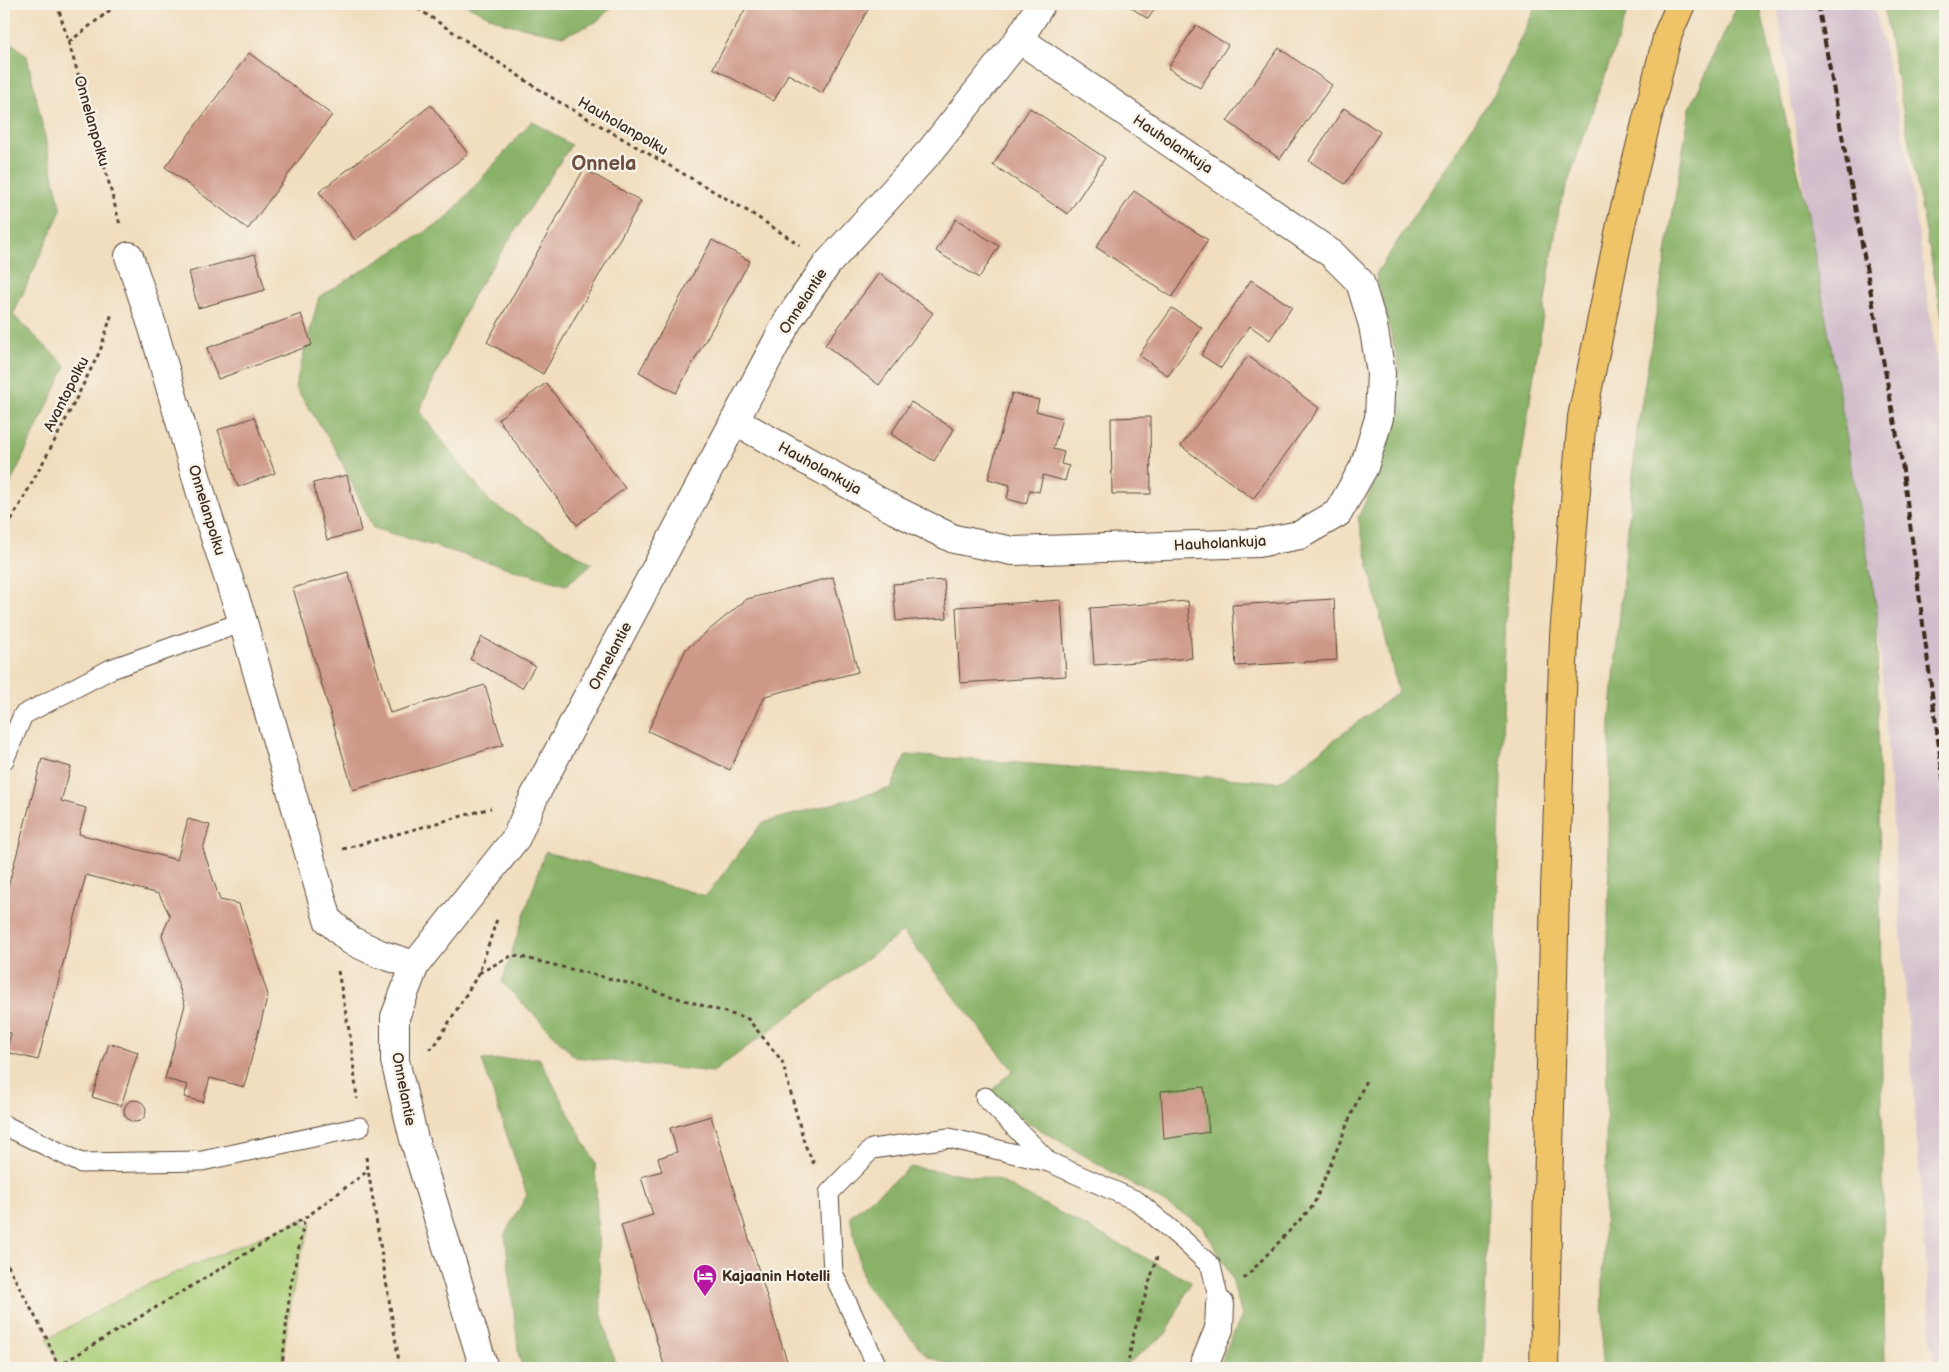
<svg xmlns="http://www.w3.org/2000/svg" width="1949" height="1372" viewBox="0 0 1949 1372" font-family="'Balsamiq Sans',sans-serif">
	<rect width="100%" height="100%" fill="#f7f3e8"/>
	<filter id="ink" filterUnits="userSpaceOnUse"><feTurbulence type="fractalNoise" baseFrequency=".02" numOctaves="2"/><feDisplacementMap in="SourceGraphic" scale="10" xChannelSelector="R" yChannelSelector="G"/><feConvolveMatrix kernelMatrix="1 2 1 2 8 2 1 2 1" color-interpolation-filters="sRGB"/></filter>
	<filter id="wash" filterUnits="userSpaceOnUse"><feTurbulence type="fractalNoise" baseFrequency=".0096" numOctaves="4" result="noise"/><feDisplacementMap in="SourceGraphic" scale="20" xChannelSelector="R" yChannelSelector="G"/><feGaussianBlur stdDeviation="1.12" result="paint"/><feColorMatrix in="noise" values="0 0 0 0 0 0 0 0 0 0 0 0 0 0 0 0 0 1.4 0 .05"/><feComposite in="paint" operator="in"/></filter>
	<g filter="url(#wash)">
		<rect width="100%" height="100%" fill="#f1debf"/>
		<polygon fill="#d1bdcb" points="1777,4 1874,4 1907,154 1945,419 1945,1368 1934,1368 1877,611 1807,210"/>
		<polygon fill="#accf78" stroke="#747c4b" points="305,1218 304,1227 312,1222 297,1267 283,1353 283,1368 61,1368 47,1339 142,1287"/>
		<g fill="#89b268" stroke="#626e43">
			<polygon points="464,4 615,4 596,22 563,36 504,23"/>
			<polygon points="1537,4 1630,4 1559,208 1508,547 1483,1368 1217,1368 1242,1316 1231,1275 1202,1225 985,1097 1013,1070 903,932 713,1072 575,1057 502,982 545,852 706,896 762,823 891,788 906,755 1279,782 1398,692 1358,518 1386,457 1399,366 1376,274 1496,91"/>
			<polygon points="1738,4 1759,4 1807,210 1877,611 1885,1368 1601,1368 1606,1154 1610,721 1637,431 1690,108"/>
			<polygon points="1883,4 1945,4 1945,332"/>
			<polygon points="4,36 27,56 61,210 13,315 66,366 4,497"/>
			<polygon points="532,121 571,145 474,294 419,411 491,503 592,564 566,585 373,528 335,448 295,387 319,297 446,219"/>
			<polygon points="539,1058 595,1162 601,1312 616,1368 523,1368 519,1356 505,1234 527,1195 482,1060"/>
			<polygon points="911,1167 996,1179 1191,1282 1167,1333 1122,1368 958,1368 927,1356 864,1284 850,1216"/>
		</g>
		<g id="blocks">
			<g fill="#ce9888">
				<polygon points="748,4 871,4 822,93 788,74 774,101 713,68"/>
				<polygon points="1126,4 1158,4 1148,19"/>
				<polygon points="1196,25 1228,45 1200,88 1168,68"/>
				<polygon points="1279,48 1332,85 1280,159 1227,121"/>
				<polygon points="249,53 332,115 248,229 165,167"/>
				<polygon points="431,105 468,154 355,240 319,192"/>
				<polygon points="1030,108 1105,158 1068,214 993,165"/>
				<polygon points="1344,108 1380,132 1345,184 1309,161"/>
				<polygon points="584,169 641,201 543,374 487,342"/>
				<polygon points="1134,191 1208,240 1172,297 1096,247"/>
				<polygon points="956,219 999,246 979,278 936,251"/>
				<polygon points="712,240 750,261 676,393 639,372"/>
				<polygon points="255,254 265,290 198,308 189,272"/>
				<polygon points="879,273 933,313 879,385 825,345"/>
				<polygon points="1251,280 1292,307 1270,340 1250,326 1221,368 1201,355"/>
				<polygon points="1172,308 1202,328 1168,376 1139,355"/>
				<polygon points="301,314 312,345 218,379 207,348"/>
				<polygon points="1248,356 1319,408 1253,499 1181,446"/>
				<polygon points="546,383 625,488 577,525 498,419"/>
				<polygon points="1012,393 1039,400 1036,411 1062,418 1053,449 1064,452 1061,464 1069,466 1065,481 1043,475 1039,492 1030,490 1026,504 1007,499 1010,485 988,479"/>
				<polygon points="911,402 954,429 934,461 891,434"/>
				<polygon points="254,417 275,473 238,487 218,430"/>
				<polygon points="1150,417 1151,494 1112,494 1111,418"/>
				<polygon points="347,475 361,531 327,540 313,483"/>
				<polygon points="348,572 390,713 485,685 503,745 353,790 293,588"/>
				<polygon points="833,577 858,672 765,696 730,770 648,731 686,649 747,599"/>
				<polygon points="944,580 947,618 896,621 893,584"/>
				<polygon points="1334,599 1337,660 1236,666 1232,605"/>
				<polygon points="1061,600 1066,676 960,683 956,607"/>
				<polygon points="1188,601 1192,658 1094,665 1090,608"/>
				<polygon points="482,637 535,666 522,688 470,659"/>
				<polygon points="42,759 71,767 61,801 86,808 79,834 177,860 188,819 210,825 203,849 220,900 239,904 268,995 244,1087 210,1078 203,1102 184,1097 188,1085 165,1079 185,1005 162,935 170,916 159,894 86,875 38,1060 6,1052 11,1033 4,1031 4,902"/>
				<polygon points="109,1043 138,1052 121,1106 92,1097"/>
				<polygon points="1204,1087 1209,1132 1164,1139 1161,1091"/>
				<circle cx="135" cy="1111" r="11"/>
				<polygon points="711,1116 789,1368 665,1368 621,1225 653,1215 641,1177 662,1171 658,1158 677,1152 670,1128"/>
			</g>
		</g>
	</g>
	<g filter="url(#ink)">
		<use href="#blocks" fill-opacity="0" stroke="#564536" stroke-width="1"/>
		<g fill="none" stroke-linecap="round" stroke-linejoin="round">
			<defs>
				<g id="service">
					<polyline points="4,760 23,715 111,669 243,622"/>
					<polyline points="985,1097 1049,1162 1137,1201 1183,1240 1211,1266 1220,1305"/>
					<polyline points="4,1125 81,1163 202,1161 360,1127"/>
					<polyline points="878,1368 833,1273 829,1193 872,1149 949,1138 1049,1162"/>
				</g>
				<g id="minor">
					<polyline points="129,256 153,328 205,507 243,622 328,920 350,940 380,954 415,965"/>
					<polyline points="735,421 895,510 954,539 1013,551 1258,543 1300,535 1338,513 1364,467 1379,418 1381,373 1373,325 1360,282 1332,254 1019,39"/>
					<polyline points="484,1368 414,1139 395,1061 395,1017 415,965 516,838 535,795 790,317 828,263 932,149 1019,39 1041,4"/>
					<polyline points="1203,1368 1219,1329 1220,1305"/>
				</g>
				<polyline id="trunk" points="1544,1368 1555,890 1564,636 1582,417 1621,224 1668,34 1681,4"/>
			</defs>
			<use href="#service" stroke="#564536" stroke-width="21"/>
			<use href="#minor" stroke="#564536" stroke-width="30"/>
			<use href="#trunk" stroke="#564536" stroke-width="30"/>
			<g stroke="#564536" stroke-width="3" stroke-dasharray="4 4" stroke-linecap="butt">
				<polyline points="57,4 95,130 120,225"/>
				<polyline points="411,4 549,96 751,213 800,245"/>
				<polyline points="69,42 118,4"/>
				<polyline points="4,534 61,429 100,351 112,313"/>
				<polyline points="343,849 491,808"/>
				<polyline points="338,971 351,1041 357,1099"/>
				<polyline points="479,973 513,955 624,982 748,1019 782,1061 805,1145 815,1166"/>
				<polyline points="429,1049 434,1047 479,973 497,919"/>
				<polyline points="366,1157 400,1368"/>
				<polyline points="4,1258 47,1339 59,1368"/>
				<polyline points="1244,1279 1313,1206 1366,1080"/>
				<polyline points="58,1366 305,1218"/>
				<polyline points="282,1368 290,1289 305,1218 369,1170"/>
				<polyline points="1127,1368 1134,1333 1157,1257"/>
			</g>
			<use href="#service" stroke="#fff" stroke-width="19"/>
			<use href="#minor" stroke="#fff" stroke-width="28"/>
			<use href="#trunk" stroke="#efc469" stroke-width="28"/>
			<polyline stroke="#3b2a1e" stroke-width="4" stroke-dasharray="8 4" stroke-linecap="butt" points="1818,4 1902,463 1945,793"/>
		</g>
	</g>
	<defs>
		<symbol id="hotel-pin" viewBox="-11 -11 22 30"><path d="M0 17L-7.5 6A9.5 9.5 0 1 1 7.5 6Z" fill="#b5179e" stroke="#f7f3e8"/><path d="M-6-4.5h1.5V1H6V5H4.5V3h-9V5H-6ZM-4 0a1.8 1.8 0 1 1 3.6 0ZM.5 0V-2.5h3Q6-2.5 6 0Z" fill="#fff"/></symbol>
	</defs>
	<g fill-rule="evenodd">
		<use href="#hotel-pin" x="691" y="1262" width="28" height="38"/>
	</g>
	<g text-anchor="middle" stroke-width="4.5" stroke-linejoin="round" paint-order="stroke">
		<g font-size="15" fill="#3b2a1e" stroke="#f7f3e8">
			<text transform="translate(92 121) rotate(74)" y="5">Onnelanpolku</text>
			<text transform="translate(623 126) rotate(30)" y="5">Hauholanpolku</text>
			<text transform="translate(1173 144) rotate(34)" y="5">Hauholankuja</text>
			<text transform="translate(803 301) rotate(-57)" y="5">Onnelantie</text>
			<text transform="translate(66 394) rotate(-63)" y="5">Avantopolku</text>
			<text transform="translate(820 468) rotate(29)" y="5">Hauholankuja</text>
			<text transform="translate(207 510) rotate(73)" y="5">Onnelanpolku</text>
			<text transform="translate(1220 543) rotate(-3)" y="5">Hauholankuja</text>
			<text transform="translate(610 656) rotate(-62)" y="5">Onnelantie</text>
			<text transform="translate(404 1089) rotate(79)" y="5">Onnelantie</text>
		</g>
		<g font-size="15" font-weight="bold" fill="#3b2a1e" stroke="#f7f3e8" text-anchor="start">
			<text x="722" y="1281">Kajaanin Hotelli</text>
		</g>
		<g font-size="20" font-weight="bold" fill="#6e5043" stroke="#f7f3e8">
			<text x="604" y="170">Onnela</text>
		</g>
	</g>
	<rect width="1949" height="1372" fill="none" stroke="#f7f3e8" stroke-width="20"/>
</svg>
